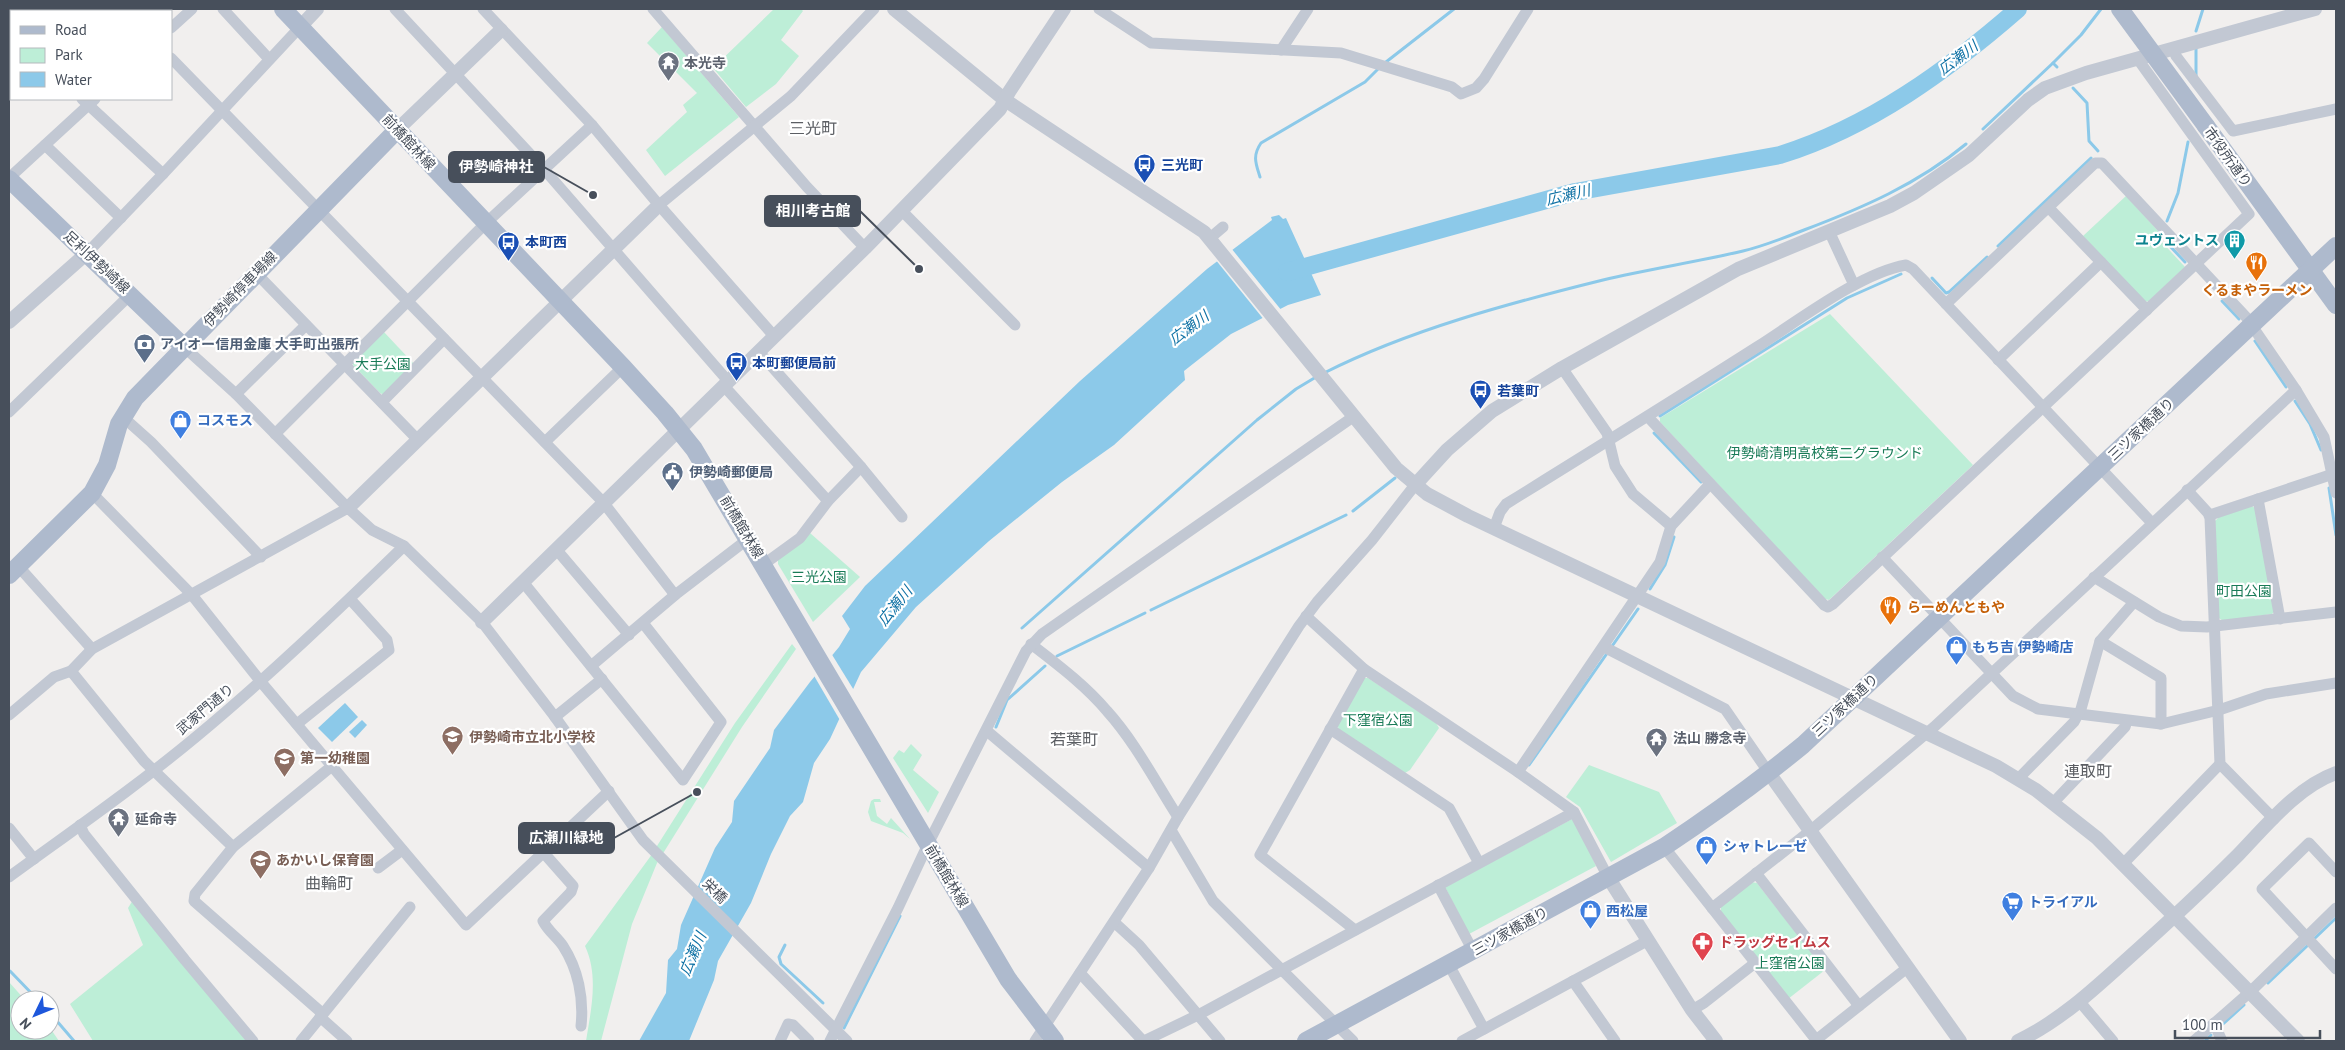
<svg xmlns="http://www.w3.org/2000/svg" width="2345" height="1050" viewBox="0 0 2345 1050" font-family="'PT Sans','Noto Sans JP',sans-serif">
	<rect width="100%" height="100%" fill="#f1efee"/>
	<g fill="#bdeed7">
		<polygon points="774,9 801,9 803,11 781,40 799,56 776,84 746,107 713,68"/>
		<polygon points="662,27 739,117 665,176 646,150 687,112 683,105 697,93 647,43"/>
		<polygon points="2126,196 2160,233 2159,239 2185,267 2149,301 2145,302 2083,236"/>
		<polygon points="1830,314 1973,465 1829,600 1825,599 1660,422 1660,418"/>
		<polygon points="383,331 414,364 384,395 380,393 353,365 353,361"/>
		<polygon points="2252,506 2256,509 2275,611 2272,614 2223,621 2219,618 2215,521 2219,517"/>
		<polygon points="810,533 860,577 813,622 778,564 778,560"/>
		<path d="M792 644 796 649 742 727 657 863 632 924 601 1041H586C591 1010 599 976 585 946L650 857 735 723Z"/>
		<polygon points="1363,678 1368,678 1436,723 1439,728 1410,770 1405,773 1339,730 1337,724"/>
		<polygon points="911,744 922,755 913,770 939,792 928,813 893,758 899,750 904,753"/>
		<polygon points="1589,765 1659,792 1677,823 1611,862 1580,807 1566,797"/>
		<polygon points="874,799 880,799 881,802 874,802 877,816 887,824 891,818 910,839 903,833 871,821 868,812 871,801"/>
		<polygon points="1574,818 1596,866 1469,934 1445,887"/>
		<polygon points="1751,882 1757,883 1825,970 1788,999 1721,912 1721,907"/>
		<polygon points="133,900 248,1041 93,1041 70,1004 143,945 128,908"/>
		<polygon points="9,982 25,1000 20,1000 20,1030 50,1030 50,1028 59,1041 9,1041"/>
	</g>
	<g fill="#8cc9e9">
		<polygon points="1279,215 1283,219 1286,218 1321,295 1288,305 1231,334 1184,371 1185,380 1114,445 1062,482 989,541 916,607 861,672 830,739 814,763 803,802 790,816 771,854 751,903 718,961 714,980 689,1041 639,1041 666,993 668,960 677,949 681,925 715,848 732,822 734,801 770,748 774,730 810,682 839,647 850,629 842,616 865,586 1080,381 1207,269 1272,220 1271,217"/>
		<polygon points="345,703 358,717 332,742 318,728"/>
		<polygon points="362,720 367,725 355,738 349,732"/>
	</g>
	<g fill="#f1efee">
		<polygon points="1231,248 1282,311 1265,321 1215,259"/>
		<polygon points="831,653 855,692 841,722 813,674"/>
	</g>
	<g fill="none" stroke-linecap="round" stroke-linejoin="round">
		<g stroke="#8cc9e9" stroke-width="3">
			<polyline points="2196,31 2203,9"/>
			<polyline points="2196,48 2196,76"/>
			<polyline points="1386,62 1454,9"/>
			<polyline points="2057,67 2053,63 2081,35 2101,9"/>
			<polyline points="2073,88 2087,103 2089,141 2098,151"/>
			<polyline points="1983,129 2053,63"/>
			<path d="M1260 177C1256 164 1252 156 1261 143L1365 82 1378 69"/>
			<polyline points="2167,221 2178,193 2188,142"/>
			<polyline points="2168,244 2185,262"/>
			<polyline points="1998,246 2091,158"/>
			<polyline points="1932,278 1946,293 1949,292 1987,257"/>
			<polyline points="2222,301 2239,319"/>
			<polyline points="2255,341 2286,387"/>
			<path d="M1324 373C1409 330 1510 303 1603 280 1649 269 1696 262 1743 251 1764 246 1784 238 1804 230 1862 208 1918 184 1966 144"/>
			<polyline points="2295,401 2310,424 2321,450"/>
			<polyline points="1660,416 1847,298 1901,274"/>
			<polyline points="1654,433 1701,482"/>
			<polyline points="2329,488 2336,535"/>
			<polyline points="1353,511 1395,478"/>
			<polyline points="1650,589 1665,565 1674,537"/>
			<polyline points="1151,610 1346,515"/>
			<polyline points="1022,628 1257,420 1296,389 1316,377"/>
			<polyline points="1057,656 1145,613"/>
			<polyline points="996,727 1007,700 1045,666"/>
			<polyline points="1529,765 1638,609"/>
			<polyline points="2314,939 2336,918"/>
			<polyline points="785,945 779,957 781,964 823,1003"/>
			<polyline points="10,971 38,1000"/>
			<polyline points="2268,983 2307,946"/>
			<polyline points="50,1013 74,1041"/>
			<polyline points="2223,1024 2244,1005"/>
			<polyline points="844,1028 900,916"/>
			<polyline points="2205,1041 2211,1035"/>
		</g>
		<path stroke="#8cc9e9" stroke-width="18" d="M1287 272 1575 192 1780 155C1870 127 1948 70 2018 9"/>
		<g stroke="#c2c8d3" stroke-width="11">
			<polyline points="124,9 126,11"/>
			<polyline points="223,9 269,59"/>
			<polyline points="395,9 543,168 728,381"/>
			<polyline points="483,9 592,125 659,205 774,336"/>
			<polyline points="653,9 807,187 865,248"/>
			<polyline points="1099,9 1151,43 1341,53 1452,87 1461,94 1476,88 1484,79 1528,9"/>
			<polyline points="9,25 11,27"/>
			<polyline points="171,28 192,9"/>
			<polyline points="2173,48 2176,56 2233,131 2336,109"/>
			<polyline points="1281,50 1308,9"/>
			<polyline points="171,58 603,502 675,595"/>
			<polyline points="82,99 163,174"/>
			<polyline points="45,145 121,218"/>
			<polyline points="9,178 95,99"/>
			<polyline points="659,205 791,96 874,9"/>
			<polyline points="2049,208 2147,310"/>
			<polyline points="902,211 1015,325"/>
			<polyline points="1829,231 1854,285"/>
			<polyline points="1210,238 1223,227"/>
			<polyline points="87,253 163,174 300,27"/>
			<polyline points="256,273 418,440"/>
			<polyline points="1946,304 2095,163 2102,163 2246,317 2296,390 2324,437 2336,493"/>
			<polyline points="184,347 236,394 348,508 372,530 404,546 482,622 555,717 643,840 847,1041"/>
			<polyline points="758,351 861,467 902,517"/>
			<polyline points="1998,360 2101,262"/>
			<polyline points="1562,368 1607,433 1615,466 1633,494 1671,526"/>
			<polyline points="723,385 828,501"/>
			<polyline points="236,394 306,325"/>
			<polyline points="382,402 444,339"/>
			<polyline points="9,412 131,294"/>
			<polyline points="123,417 151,442 261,557"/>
			<polyline points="1648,417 1824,605 1828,607 1833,604 2249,214 2137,58"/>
			<polyline points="275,434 486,223 592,125"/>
			<polyline points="545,442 623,367"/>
			<polyline points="2187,490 2208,513 2210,518 2220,764 2274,819"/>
			<polyline points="92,493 192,595 261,682 466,925 609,791"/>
			<polyline points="2258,499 2280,619"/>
			<polyline points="2210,515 2333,474"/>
			<path d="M1494 528 1500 512 1506 504C1590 452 1674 400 1757 347 1798 321 1860 273 1906 265L1913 269 2152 523"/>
			<polyline points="556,549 629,635"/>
			<polyline points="1882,557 2013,696 2038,709 2161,724 2219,710 2266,694 2336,683"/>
			<polyline points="764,564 800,538 828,501 861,467"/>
			<polyline points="19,567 92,649"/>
			<polyline points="2094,577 2159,617 2181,626 2207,627 2336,612"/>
			<polyline points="523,582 683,780 721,722 643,623"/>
			<polyline points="1306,616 1364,669 1518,772 1574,812 1608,877"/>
			<polyline points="2100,641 2161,678 2161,724"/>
			<path d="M1031 644C1058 665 1085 685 1107 711 1135 742 1155 781 1178 817"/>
			<polyline points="1604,647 1725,709 1769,773"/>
			<polyline points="591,666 675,595 748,539"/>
			<polyline points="71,671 144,761 233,847"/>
			<polyline points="9,715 54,677 71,671 92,649 348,508"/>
			<polyline points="555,717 602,679"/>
			<polyline points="297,724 389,650 387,640 350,599"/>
			<polyline points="1330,729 1449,808 1479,863"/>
			<polyline points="987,731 1149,868"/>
			<polyline points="1518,772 1660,562 1671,526 1710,484"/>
			<polyline points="2018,779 2074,722 2081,709 2100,641 2134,602"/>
			<polyline points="2053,803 2125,727 2127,721"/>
			<polyline points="80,825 84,834 185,960 253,1041"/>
			<polyline points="9,828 34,859"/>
			<polyline points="1171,830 1213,901 1353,1041"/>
			<polyline points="1664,847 1817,1041"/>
			<path d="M543 852 573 886 571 892 543 921C548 931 557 937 563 946 578 969 584 998 581 1026"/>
			<polyline points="2123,864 2220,764"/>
			<polyline points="378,868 402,850"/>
			<polyline points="2336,872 2309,843 2262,889 2336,969"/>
			<polyline points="1756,873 1859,1006"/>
			<path d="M9 877C72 831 137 786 197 736 269 676 337 611 404 546"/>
			<polyline points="1438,885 1473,951"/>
			<polyline points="1712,908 1810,831 1934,727 2296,390"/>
			<polyline points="1114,922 1139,945 1220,1041"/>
			<polyline points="1355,930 1260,855 1364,669"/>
			<polyline points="1449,965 1484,1029"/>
			<polyline points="1080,973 1143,1041"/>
			<polyline points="1573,981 1615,1041"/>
			<polyline points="2080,1002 2113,1041"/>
			<polyline points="1692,1010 1704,1003 1755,963"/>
			<polyline points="322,1013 194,901 195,894 233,847 332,766"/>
			<polyline points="320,1017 347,1041"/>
			<polyline points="2214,1023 2222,1041"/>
			<polyline points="1816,1040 1907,968"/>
			<polyline points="301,1041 410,907"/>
			<polyline points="780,1041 788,1024 793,1025 809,1041"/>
			<polyline points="830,1041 898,908 928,844 1026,651 1042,634 1062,620 1353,417"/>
			<polyline points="1035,1041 1149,868 1178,817 1299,626 1317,602 1372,540 1415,485"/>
			<polyline points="1144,1041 1198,1015 1574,812"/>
			<polyline points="1462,1041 1647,941"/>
			<polyline points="2194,1041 2250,992 2336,908"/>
		</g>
		<g stroke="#c2c8d3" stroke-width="14">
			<polyline points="894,9 1005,100 1204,232 1396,468 1427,494 1468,516 1996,766 2036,790 2097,838 2298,1041"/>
			<polyline points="300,27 317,9"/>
			<polyline points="398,129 501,30"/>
			<polyline points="9,322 87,253"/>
			<polyline points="1415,485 1447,450 1492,411 1562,368 1738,269 1890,206 1914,193 1969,155 2028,100 2045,88 2086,73 2315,9"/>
			<polyline points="348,508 659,205"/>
			<polyline points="482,622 865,248 1000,109 1009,92 1064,9"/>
			<polyline points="1769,773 1960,1041"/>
			<polyline points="1608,877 1692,1010 1716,1041"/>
			<path d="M2018 1041C2058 1022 2091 992 2124 962 2163 927 2201 892 2238 855 2266 826 2297 787 2336 773"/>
		</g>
		<g stroke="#aebacd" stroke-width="18">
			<polyline points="283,9 623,367 665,413 694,449 1008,979 1055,1041"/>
			<polyline points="2206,126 2336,305"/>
			<polyline points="9,179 184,347"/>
			<polyline points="9,575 92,493 107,465 119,424 135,398 398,129"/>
			<path d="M1306 1041 1664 847C1712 815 1758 782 1803 745L2336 246"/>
		</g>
		<polyline stroke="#aebacd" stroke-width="18" points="2120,9 2206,126"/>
	</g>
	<defs>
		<symbol id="temple-pin" viewBox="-11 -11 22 30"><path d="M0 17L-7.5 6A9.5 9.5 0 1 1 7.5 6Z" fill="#6b7280" stroke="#fff"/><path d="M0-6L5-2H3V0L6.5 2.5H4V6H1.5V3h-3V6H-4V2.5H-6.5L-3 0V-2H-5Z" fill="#fff"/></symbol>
		<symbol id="bus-pin" viewBox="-11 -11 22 30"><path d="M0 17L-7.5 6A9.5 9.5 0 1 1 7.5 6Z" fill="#1a4fb4" stroke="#fff"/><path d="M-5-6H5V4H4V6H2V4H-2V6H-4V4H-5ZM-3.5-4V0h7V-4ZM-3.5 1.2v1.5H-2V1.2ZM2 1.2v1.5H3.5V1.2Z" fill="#fff"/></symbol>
		<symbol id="building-pin" viewBox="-11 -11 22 30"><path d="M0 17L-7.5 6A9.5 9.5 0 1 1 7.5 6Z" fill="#0f9aa8" stroke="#fff"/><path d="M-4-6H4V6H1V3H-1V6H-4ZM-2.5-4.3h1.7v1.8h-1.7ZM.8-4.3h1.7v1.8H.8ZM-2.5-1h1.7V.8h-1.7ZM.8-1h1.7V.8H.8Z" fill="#fff"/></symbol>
		<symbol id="restaurant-pin" viewBox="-11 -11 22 30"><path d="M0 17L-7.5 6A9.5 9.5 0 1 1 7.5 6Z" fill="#e8710a" stroke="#fff"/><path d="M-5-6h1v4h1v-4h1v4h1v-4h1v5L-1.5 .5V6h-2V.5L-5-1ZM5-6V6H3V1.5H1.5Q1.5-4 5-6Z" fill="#fff"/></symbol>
		<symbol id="bank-pin" viewBox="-11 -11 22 30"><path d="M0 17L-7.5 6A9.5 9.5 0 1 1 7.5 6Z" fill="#5c6f8a" stroke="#fff"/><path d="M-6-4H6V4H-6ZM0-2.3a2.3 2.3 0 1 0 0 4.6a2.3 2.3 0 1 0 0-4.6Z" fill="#fff"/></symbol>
		<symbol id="shop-pin" viewBox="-11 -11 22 30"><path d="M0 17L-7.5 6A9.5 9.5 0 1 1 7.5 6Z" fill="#3f7fe0" stroke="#fff"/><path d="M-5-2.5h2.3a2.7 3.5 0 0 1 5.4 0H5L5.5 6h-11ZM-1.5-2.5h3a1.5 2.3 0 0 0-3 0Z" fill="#fff"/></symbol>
		<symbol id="civic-pin" viewBox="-11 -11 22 30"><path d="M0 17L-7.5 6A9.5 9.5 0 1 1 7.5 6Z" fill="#5c6f8a" stroke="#fff"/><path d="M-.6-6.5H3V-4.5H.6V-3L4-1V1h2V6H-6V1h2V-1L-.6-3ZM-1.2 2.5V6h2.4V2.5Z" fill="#fff"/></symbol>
		<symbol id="school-pin" viewBox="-11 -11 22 30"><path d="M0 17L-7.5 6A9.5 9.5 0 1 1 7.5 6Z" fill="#8d6e63" stroke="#fff"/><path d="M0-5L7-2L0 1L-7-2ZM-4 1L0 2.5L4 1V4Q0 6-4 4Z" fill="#fff"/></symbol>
		<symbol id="supermarket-pin" viewBox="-11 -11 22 30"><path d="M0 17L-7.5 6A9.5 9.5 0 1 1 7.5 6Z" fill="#3f7fe0" stroke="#fff"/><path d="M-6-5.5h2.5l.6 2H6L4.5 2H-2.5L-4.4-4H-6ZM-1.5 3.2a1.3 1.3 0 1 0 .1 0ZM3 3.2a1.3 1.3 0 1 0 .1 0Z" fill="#fff"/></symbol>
		<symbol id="pharmacy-pin" viewBox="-11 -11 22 30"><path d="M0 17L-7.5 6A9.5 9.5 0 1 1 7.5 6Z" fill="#e0444e" stroke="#fff"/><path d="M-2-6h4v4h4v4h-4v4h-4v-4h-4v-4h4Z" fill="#fff"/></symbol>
	</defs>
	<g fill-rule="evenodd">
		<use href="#temple-pin" x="656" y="50" width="25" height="34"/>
		<use href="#bus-pin" x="1132" y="152" width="25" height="34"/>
		<use href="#building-pin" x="2222" y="228" width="25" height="34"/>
		<use href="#bus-pin" x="496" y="230" width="25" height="34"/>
		<use href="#restaurant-pin" x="2244" y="250" width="25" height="34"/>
		<use href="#bank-pin" x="132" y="332" width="25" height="34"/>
		<use href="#bus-pin" x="724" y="350" width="25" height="34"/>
		<use href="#bus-pin" x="1468" y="378" width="25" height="34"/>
		<use href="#shop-pin" x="168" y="408" width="25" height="34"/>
		<use href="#civic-pin" x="660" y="460" width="25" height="34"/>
		<use href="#restaurant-pin" x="1878" y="594" width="25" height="34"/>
		<use href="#shop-pin" x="1944" y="634" width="25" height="34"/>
		<use href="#school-pin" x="440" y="724" width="25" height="34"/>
		<use href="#temple-pin" x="1644" y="726" width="25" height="34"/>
		<use href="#school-pin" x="272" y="746" width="25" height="34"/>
		<use href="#temple-pin" x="106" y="806" width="25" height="34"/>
		<use href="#shop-pin" x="1694" y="834" width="25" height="34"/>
		<use href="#school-pin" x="248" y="848" width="25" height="34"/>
		<use href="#supermarket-pin" x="2000" y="890" width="25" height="34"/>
		<use href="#shop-pin" x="1578" y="898" width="25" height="34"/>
		<use href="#pharmacy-pin" x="1690" y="930" width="25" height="34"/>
	</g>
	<g text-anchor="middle" stroke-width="4.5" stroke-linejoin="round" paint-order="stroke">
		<g font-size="14" font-weight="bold" fill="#5b616d" stroke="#fff" text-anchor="start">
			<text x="684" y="68">本光寺</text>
			<text x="1673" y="743">法山 勝念寺</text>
			<text x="135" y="824">延命寺</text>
		</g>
		<g font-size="14" fill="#474f5b" stroke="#fff">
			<text transform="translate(409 142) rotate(47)" y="5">前橋館林線</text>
			<text transform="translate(2228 157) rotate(54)" y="5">市役所通り</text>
			<text transform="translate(97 262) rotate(43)" y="5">足利伊勢崎線</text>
			<text transform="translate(240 289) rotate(-46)" y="5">伊勢崎停車場線</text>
			<text transform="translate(2141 429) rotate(-43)" y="5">三ツ家橋通り</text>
			<text transform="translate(742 527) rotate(59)" y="5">前橋館林線</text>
			<text transform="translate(1845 705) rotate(-43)" y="5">三ツ家橋通り</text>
			<text transform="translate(205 709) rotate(-40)" y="5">武家門通り</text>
			<text transform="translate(947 876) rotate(59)" y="5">前橋館林線</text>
			<text transform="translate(715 891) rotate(44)" y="5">栄橋</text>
			<text transform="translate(1510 931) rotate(-29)" y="5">三ツ家橋通り</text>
		</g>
		<g font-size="14" font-weight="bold" fill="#164399" stroke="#fff" text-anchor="start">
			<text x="1161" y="170">三光町</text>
			<text x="525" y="247">本町西</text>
			<text x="752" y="368">本町郵便局前</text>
			<text x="1497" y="396">若葉町</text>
		</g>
		<g font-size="14" font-weight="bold" fill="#0d838f" stroke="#fff" text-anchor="end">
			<text x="2219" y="245">ユヴェントス</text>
		</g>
		<g font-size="14" font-weight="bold" fill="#c56008" stroke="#fff">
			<text x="2257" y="295">くるまやラーメン</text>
			<text x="1907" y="612" text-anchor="start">らーめんともや</text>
		</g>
		<g font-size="14" font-weight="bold" fill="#4e5e75" stroke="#fff" text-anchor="start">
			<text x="160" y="349">アイオー信用金庫 大手町出張所</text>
			<text x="689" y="477">伊勢崎郵便局</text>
		</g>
		<g font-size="14" fill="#197b57" stroke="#fff">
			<text x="383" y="369">大手公園</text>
			<text x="1825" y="458">伊勢崎清明高校第二グラウンド</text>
			<text x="819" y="582">三光公園</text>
			<text x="2244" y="596">町田公園</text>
			<text x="1378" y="725">下窪宿公園</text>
			<text x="1790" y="968">上窪宿公園</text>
		</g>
		<g font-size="14" font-weight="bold" fill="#366cbe" stroke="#fff" text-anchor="start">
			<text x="197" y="425">コスモス</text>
			<text x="1972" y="652">もち吉 伊勢崎店</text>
			<text x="1723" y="851">シャトレーゼ</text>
			<text x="2028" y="907">トライアル</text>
			<text x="1606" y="916">西松屋</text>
		</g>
		<g font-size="14" font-weight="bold" fill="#785e54" stroke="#fff" text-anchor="start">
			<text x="469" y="742">伊勢崎市立北小学校</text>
			<text x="300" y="763">第一幼稚園</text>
			<text x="276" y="865">あかいし保育園</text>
		</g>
		<g font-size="14" font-weight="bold" fill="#be3a42" stroke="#fff" text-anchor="start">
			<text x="1719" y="947">ドラッグセイムス</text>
		</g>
		<g font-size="15" font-style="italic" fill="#1072a5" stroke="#fff">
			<text transform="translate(1958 58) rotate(-37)" y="5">広瀬川</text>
			<text transform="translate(1568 195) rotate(-13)" y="5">広瀬川</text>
			<text transform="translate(1189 328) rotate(-37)" y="5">広瀬川</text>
			<text transform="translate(895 606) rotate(-51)" y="5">広瀬川</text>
			<text transform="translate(693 954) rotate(-67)" y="5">広瀬川</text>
		</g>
		<g font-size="16" fill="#5b5e63" stroke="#fff">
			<text x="813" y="134">三光町</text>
			<text x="1074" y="745">若葉町</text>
			<text x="2088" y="777">連取町</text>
			<text x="329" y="889">曲輪町</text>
		</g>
	</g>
	<path fill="none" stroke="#474f5b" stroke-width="2" d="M593 195L544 167M919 269L860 211M697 792L614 838"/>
	<g fill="#474f5b" stroke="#fff" stroke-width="2">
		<circle cx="593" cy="195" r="5"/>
		<circle cx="919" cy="269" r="5"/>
		<circle cx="697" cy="792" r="5"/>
	</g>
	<g fill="#474f5b" stroke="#474f5b" stroke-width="2">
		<rect x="449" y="152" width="95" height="30" rx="5"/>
		<rect x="765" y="196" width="95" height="30" rx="5"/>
		<rect x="519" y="823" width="95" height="30" rx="5"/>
	</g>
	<g font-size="15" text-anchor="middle" font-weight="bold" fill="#fff">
		<text x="496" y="172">伊勢崎神社</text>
		<text x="813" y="216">相川考古館</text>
		<text x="566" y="843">広瀬川緑地</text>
	</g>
	<rect width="2345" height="1050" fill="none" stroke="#474f5b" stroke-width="20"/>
	<rect x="10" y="10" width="162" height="90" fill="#ffffff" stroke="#b5b9bd"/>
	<rect x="20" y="26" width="25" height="8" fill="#aebacd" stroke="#b5b9bd"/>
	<text x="55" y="35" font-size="15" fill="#474f5b">Road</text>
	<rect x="20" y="48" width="25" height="15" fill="#bdeed7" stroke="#b5b9bd"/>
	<text x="55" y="60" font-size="15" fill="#474f5b">Park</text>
	<rect x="20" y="72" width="25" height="15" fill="#8cc9e9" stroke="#b5b9bd"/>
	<text x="55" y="85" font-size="15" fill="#474f5b">Water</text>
	<g transform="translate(35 1015) rotate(227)"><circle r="24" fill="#ffffff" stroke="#b5b9bd"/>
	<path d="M0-4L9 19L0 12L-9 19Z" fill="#1e57db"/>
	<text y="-8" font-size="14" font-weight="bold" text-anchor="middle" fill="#474f5b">N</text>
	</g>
	<path d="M2175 1030v8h145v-8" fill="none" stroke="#474f5b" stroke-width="2.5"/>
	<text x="2182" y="1030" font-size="15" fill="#474f5b" stroke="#ffffff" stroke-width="4" paint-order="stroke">100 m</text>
</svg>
